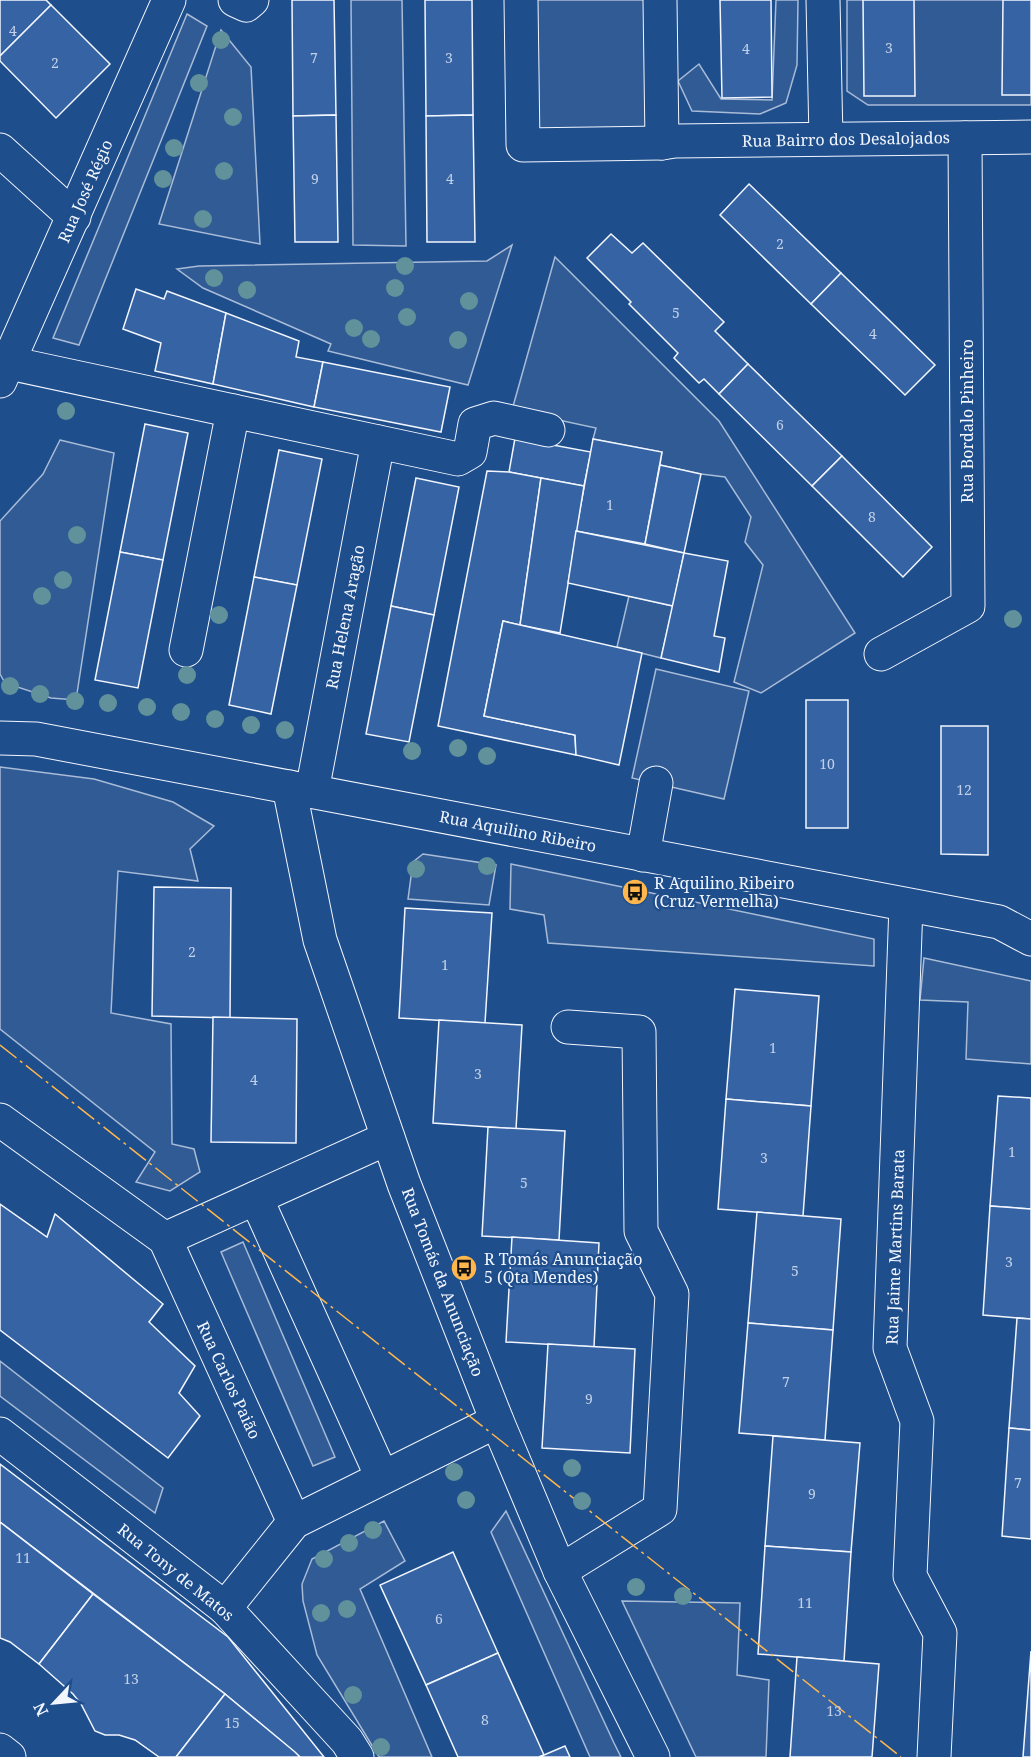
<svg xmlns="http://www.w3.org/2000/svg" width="1031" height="1757" viewBox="0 0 1031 1757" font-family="'Noto Serif',serif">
	<rect width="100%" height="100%" fill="#1f4e8c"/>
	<g fill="#305b95" stroke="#a8bbd7" stroke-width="1.5">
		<polygon points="351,0 402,0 406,246 353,245"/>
		<polygon points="521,0 660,0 662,143 523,145"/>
		<polygon points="776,0 798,0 797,65 786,103 760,114 692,111 678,81 699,64 721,99 772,100"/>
		<polygon points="847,0 1031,0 1031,105 868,105 847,91"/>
		<polygon points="187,14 207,26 79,345 53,338"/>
		<polygon points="221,30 251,67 260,244 159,224"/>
		<polygon points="512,245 468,385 328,351 331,344 203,288 177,269 199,266 487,261"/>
		<polygon points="555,257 719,421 855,633 761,693 734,682 763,565 745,542 751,517 725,477 701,474 660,465 662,452 593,439 596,428 512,410"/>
		<polygon points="60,440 114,453 76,700 51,698 5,683 0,674 0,521 43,474"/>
		<polygon points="629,596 673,606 661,658 617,647"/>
		<polygon points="656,669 749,691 724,799 632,778"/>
		<polygon points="0,767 94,779 173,802 214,826 190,849 198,881 118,871 111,1013 171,1024 172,1144 194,1149 200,1172 170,1191 136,1182 155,1152 0,1029"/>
		<polygon points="423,854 496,865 489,905 408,899 413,862"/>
		<polygon points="511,864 874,939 874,966 548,943 544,915 510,909"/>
		<polygon points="924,958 1031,981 1031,1064 966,1059 968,1002 920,1000"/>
		<polygon points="243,1242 335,1457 313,1466 221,1252"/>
		<polygon points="0,1361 163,1488 155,1513 0,1396"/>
		<polygon points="506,1511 614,1743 621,1757 590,1757 491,1532"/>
		<polygon points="384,1521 405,1561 360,1589 432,1757 379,1757 317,1655 303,1601 302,1584 312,1559"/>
		<polygon points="622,1601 740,1603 737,1675 769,1680 766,1757 696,1757"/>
	</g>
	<g fill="#3563a3" stroke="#f2f6ff" stroke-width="1.5">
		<polygon points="0,0 46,0 51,5 0,56"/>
		<polygon points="292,0 334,0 336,115 293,116"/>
		<polygon points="425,0 472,0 473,115 426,116"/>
		<polygon points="720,0 771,0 772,97 722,98"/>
		<polygon points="863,0 914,0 915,96 864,96"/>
		<polygon points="1003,0 1031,0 1031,95 1002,95"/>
		<polygon points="51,5 110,64 56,118 0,61 0,56"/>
		<polygon points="336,115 338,242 295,242 293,116"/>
		<polygon points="473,115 475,242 427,242 426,116"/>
		<polygon points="749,184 841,273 811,304 720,215"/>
		<polygon points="611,234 632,253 643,243 724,322 715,331 748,364 719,394 704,379 699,383 674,358 678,353 629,304 631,302 587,258"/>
		<polygon points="841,273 935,365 905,395 811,304"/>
		<polygon points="136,289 164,299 167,291 226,313 213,384 155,371 161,343 123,329"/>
		<polygon points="226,313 299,341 296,357 323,362 314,407 213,384"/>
		<polygon points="323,362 450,387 441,432 314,407"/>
		<polygon points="748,364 842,456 812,486 719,394"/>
		<polygon points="145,424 188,433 163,560 120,552"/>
		<polygon points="515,438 591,452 584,486 509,472"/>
		<polygon points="593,439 662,452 645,544 576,531"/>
		<polygon points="279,450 322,459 297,585 254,577"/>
		<polygon points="842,456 932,547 903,577 812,486"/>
		<polygon points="660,465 701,474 684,553 645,544"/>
		<polygon points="487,471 509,472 541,478 520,625 503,621 484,716 575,735 576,755 438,726"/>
		<polygon points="416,478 459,487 434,615 391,606"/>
		<polygon points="541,478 584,486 560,633 520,625"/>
		<polygon points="576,531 684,553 673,606 568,583"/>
		<polygon points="120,552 163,560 138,688 95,680"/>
		<polygon points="684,553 728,561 714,636 725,638 719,672 661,658"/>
		<polygon points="254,577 297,585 271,714 229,705"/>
		<polygon points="391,606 434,615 409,742 366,734"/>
		<polygon points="503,621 642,653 619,765 576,755 575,735 484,716"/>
		<rect x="806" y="700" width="42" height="128"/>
		<polygon points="941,726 988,726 988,855 941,854"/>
		<polygon points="154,887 231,888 230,1018 152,1016"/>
		<polygon points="405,908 492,913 485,1023 399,1018"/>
		<polygon points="735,989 819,996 811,1106 726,1099"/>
		<polygon points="213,1017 297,1019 296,1143 211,1142"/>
		<polygon points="439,1020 522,1025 516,1129 433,1123"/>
		<polygon points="998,1096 1031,1098 1031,1209 990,1206"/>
		<polygon points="726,1099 811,1106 803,1216 718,1209"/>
		<polygon points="488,1127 565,1131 559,1240 482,1236"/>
		<polygon points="0,1204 47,1237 55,1214 163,1304 149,1322 195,1366 179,1393 200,1416 168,1458 0,1330"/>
		<polygon points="990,1206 1031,1209 1031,1319 983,1315"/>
		<polygon points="757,1212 841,1219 833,1330 748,1323"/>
		<polygon points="512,1237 599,1243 594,1347 506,1342"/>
		<polygon points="1017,1318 1031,1319 1031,1430 1009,1428"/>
		<polygon points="748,1323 833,1330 825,1440 739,1433"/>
		<polygon points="548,1344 635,1349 630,1453 542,1448"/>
		<polygon points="1009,1428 1031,1430 1031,1539 1002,1536"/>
		<polygon points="773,1436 860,1443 851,1552 765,1546"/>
		<polygon points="0,1464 228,1637 324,1757 300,1757 225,1694 0,1522"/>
		<polygon points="0,1522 93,1594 39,1664 10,1642 0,1638"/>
		<polygon points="765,1546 851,1552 844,1661 758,1654"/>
		<polygon points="453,1552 498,1653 426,1685 380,1585"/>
		<polygon points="93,1594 225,1694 176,1757 159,1757 135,1740 119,1735 105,1735 95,1731 81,1704 73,1694 39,1664"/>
		<polygon points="1031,1651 1031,1757 1023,1757"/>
		<polygon points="498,1653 544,1755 539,1757 458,1757 426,1685"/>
		<polygon points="797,1657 879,1664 872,1757 790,1757"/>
		<polygon points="225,1694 295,1752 300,1757 176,1757"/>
		<polygon points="565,1746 570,1757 539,1757 544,1755"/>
	</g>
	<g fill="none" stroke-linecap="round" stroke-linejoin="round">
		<defs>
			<g id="street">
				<polyline points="235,0 246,5 252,0"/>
				<polyline points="521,0 523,145 662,143 675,141 1031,137"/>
				<polyline points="660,0 662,143"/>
				<polyline points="823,0 826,139"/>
				<polyline points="0,150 74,217"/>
				<polyline points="0,361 458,459 470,452 475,424 494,418 548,430"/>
				<polyline points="0,381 169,0"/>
				<polyline points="186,650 233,411"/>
				<polyline points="881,654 968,606 965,138"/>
				<polyline points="0,738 36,739 999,922 1031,939"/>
				<polyline points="289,787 320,940 404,1184 497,1421 560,1571 653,1757"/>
				<polyline points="312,791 378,442"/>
				<polyline points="643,855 656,783"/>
				<polyline points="906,905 890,1348 917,1421 910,1576 940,1633 934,1757"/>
				<polyline points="0,1120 165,1239 294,1522"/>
				<polyline points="256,1198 382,1477"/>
				<polyline points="165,1239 388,1138"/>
				<polyline points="0,1434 225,1608 347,1741 357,1757"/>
				<polyline points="560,1571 660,1509 672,1294 641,1231 639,1032 568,1027"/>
				<polyline points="225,1608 294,1522 497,1421"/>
				<polyline points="0,1750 9,1757"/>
			</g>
		</defs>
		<use href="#street" stroke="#f2f6ff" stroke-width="35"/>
		<use href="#street" stroke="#1f4e8c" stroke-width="33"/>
		<polyline stroke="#ffb74d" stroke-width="1.5" stroke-dasharray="21 4.5 3 4.5" stroke-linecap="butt" points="0,1045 901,1757"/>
	</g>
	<g fill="#61919a">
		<circle cx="221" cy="40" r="9"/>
		<circle cx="199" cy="83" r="9"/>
		<circle cx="233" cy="117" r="9"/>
		<circle cx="174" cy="148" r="9"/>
		<circle cx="224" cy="171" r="9"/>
		<circle cx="163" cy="179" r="9"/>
		<circle cx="203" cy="219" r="9"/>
		<circle cx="405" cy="266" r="9"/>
		<circle cx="214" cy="278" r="9"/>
		<circle cx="395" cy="288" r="9"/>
		<circle cx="247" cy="290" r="9"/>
		<circle cx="469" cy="301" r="9"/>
		<circle cx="407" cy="317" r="9"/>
		<circle cx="354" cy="328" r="9"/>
		<circle cx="371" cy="339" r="9"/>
		<circle cx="458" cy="340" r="9"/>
		<circle cx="66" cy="411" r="9"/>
		<circle cx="77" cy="535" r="9"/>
		<circle cx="63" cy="580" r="9"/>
		<circle cx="42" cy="596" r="9"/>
		<circle cx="219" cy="615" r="9"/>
		<circle cx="1013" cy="619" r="9"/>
		<circle cx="187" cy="675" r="9"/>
		<circle cx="10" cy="686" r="9"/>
		<circle cx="40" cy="694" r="9"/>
		<circle cx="75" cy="701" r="9"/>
		<circle cx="108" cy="703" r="9"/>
		<circle cx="147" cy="707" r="9"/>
		<circle cx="181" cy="712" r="9"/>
		<circle cx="215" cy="719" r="9"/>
		<circle cx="251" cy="725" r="9"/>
		<circle cx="285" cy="730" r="9"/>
		<circle cx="458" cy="748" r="9"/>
		<circle cx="412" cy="751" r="9"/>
		<circle cx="487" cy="756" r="9"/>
		<circle cx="487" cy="866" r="9"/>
		<circle cx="416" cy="869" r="9"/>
		<circle cx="572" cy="1468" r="9"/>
		<circle cx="454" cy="1472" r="9"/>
		<circle cx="466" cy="1500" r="9"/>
		<circle cx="582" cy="1501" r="9"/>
		<circle cx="373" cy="1530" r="9"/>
		<circle cx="349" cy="1543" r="9"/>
		<circle cx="324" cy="1559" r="9"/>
		<circle cx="636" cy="1587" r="9"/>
		<circle cx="683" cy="1596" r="9"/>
		<circle cx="347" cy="1609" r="9"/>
		<circle cx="321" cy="1613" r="9"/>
		<circle cx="353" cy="1695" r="9"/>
		<circle cx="381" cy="1747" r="9"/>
	</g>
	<defs>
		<symbol id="bus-disc" viewBox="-11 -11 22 22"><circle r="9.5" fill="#ffb74d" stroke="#1f4e8c"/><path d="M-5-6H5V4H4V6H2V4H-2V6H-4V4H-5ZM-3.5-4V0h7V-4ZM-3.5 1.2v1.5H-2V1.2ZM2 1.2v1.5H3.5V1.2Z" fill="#111"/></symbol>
	</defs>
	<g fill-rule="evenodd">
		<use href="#bus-disc" x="620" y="877" width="30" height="30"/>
		<use href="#bus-disc" x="449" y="1253" width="30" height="30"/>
	</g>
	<g text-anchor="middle" stroke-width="4.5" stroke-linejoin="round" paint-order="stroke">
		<g font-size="14" fill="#c3d1e8">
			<text x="13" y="36">4</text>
			<text x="889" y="53">3</text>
			<text x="746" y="54">4</text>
			<text x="314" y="63">7</text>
			<text x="449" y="63">3</text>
			<text x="55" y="68">2</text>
			<text x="315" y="184">9</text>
			<text x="450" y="184">4</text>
			<text x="780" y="249">2</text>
			<text x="676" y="318">5</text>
			<text x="873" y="339">4</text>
			<text x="780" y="430">6</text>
			<text x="610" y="510">1</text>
			<text x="872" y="522">8</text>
			<text x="827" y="769">10</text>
			<text x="964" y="795">12</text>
			<text x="192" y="957">2</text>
			<text x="445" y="970">1</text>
			<text x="773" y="1053">1</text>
			<text x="478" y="1079">3</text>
			<text x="254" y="1085">4</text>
			<text x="1012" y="1157">1</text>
			<text x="764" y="1163">3</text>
			<text x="524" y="1188">5</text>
			<text x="1009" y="1267">3</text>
			<text x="795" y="1276">5</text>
			<text x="786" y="1387">7</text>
			<text x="589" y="1404">9</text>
			<text x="1018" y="1488">7</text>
			<text x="812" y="1499">9</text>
			<text x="23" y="1563">11</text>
			<text x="805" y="1608">11</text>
			<text x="439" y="1624">6</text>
			<text x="131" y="1684">13</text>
			<text x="834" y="1716">13</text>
			<text x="485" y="1725">8</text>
			<text x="232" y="1728">15</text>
		</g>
		<g font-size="16" fill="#f2f6ff" stroke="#1f4e8c">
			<text transform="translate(846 139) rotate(-1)" y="6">Rua Bairro dos Desalojados</text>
			<text transform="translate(85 191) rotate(-66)" y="6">Rua José Régio</text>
			<text transform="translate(967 421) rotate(-90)" y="6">Rua Bordalo Pinheiro</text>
			<text transform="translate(345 617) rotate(-79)" y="6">Rua Helena Aragão</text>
			<text transform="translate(518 831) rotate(11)" y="6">Rua Aquilino Ribeiro</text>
			<text transform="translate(895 1247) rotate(-88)" y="6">Rua Jaime Martins Barata</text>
			<text transform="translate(443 1282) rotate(69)" y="6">Rua Tomás da Anunciação</text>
			<text transform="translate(229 1380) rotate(65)" y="6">Rua Carlos Paião</text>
			<text transform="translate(176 1572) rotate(39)" y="6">Rua Tony de Matos</text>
		</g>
		<g font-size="16" fill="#f2f6ff" stroke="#1f4e8c" text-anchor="start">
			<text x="654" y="889">R Aquilino Ribeiro<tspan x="654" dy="18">(Cruz Vermelha)</tspan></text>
			<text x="484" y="1265">R Tomás Anunciação<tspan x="484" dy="18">5 (Qta Mendes)</tspan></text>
		</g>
	</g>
	<g transform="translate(54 1703) rotate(244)" stroke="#1f4e8c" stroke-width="4.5" paint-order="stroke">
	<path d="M0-4.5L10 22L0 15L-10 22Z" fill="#f2f6ff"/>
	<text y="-9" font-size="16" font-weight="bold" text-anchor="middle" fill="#f2f6ff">N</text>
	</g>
</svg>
